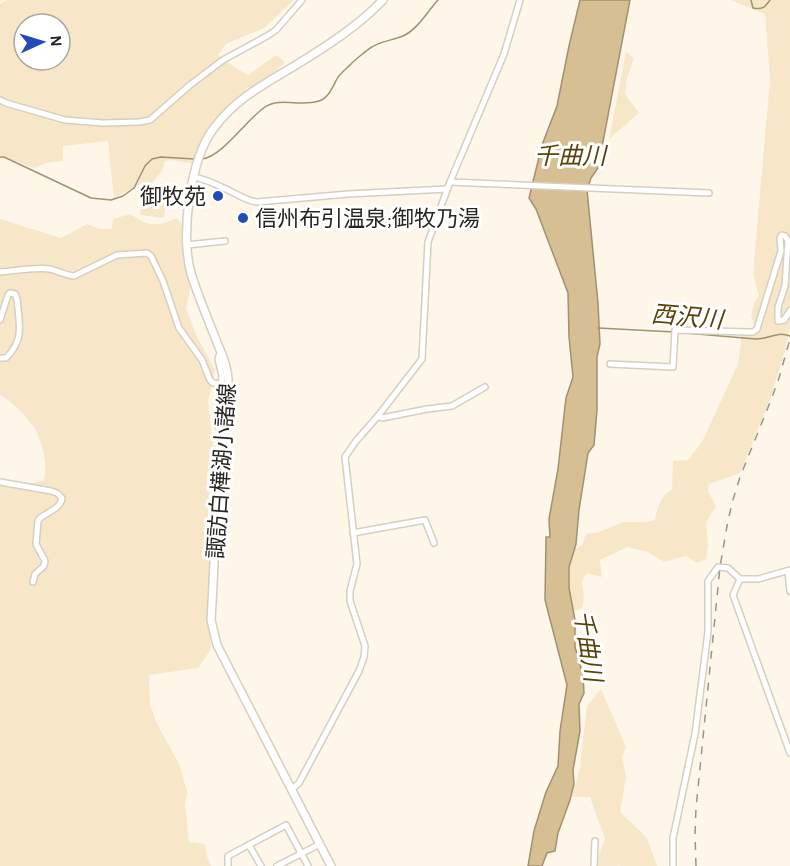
<svg xmlns="http://www.w3.org/2000/svg" width="790" height="866" viewBox="0 0 790 866" font-family="'Alegreya Sans','Noto Sans JP',sans-serif">
	<rect width="100%" height="100%" fill="#fdf6e9"/>
	<g fill="#f7e7c8" fill-rule="evenodd">
		<path d="M7 0H294L264 28 226 44 218 55 228 63 248 75 276 55 285 62C274 73 263 85 247 88 236 105 219 117 207 134 200 143 197 154 194 164L172 160 165 161 163 169 151 185 140 184 114 198 108 141 63 146V161L50 162 34 168 0 155V4ZM24 24H60V60H24Z"/>
		<path d="M731 0H790V327L784 354 770 400 740 473 709 484 708 492 716 506 706 523 708 544 706 559 697 563 686 556 664 562 648 552 627 547 600 560 602 577 587 573 582 581 584 598 582 608 574 611 569 589V567L574 550 582 545 586 534 599 532 624 522H645L655 520C657 507 661 497 672 489L673 461 688 460 702 442 738 364 741 343 740 334 751 335 756 332 755 324 751 318 754 303 759 296 753 274 770 79 765 14Z"/>
		<polygon points="626,52 634,58 626,81 627,84 625,94 639,113 609,139"/>
		<polygon points="143,190 167,193 164,218 140,215"/>
		<path d="M131 214C146 227 158 227 176 218L184 225 190 289 186 308 196 335 215 370 208 402 214 453 208 503V526L212 550 208 593 211 649 198 668 149 675 150 704 156 722 180 766 187 792 185 806 189 842 205 844 207 857 211 866H0V483H33L43 481C50 469 41 438 34 427 25 415 13 402 0 395V219L61 238 87 224 100 229H112L113 219Z"/>
		<polygon points="601,689 626,747 622,757 626,777 620,812 647,838 657,866 620,866 618,865 618,866 597,866 597,860 605,839 590,797 572,797 580,768 587,706"/>
	</g>
	<polygon fill="#d6bf92" stroke="#a29170" stroke-width="1.5" points="580,0 630,0 598,168 591,178 587,190 598,303 600,344 597,357 597,410 594,445 588,453 579,510 576,544 569,567 569,588 575,620 575,647 583,675 584,693 579,704 580,731 573,770 574,784 570,800 558,833 555,851 547,853 542,866 528,866 534,831 546,792 558,766 560,731 567,685 545,600 546,537 550,537 549,519 558,469 566,398 573,377 569,337 568,293 536,209 529,198 542,145 557,106 569,46"/>
	<g fill="none" stroke-linecap="round" stroke-linejoin="round">
		<g stroke="#a29170" stroke-width="1.5">
			<path d="M751 0 753 8C763 10 765 7 770 0"/>
			<polyline points="0,157 4,157 91,198 111,200 123,196 134,188 145,166 152,159 161,157 194,159"/>
			<path d="M202 159C223 156 246 120 265 107 280 97 301 107 319 101 329 98 333 86 338 77 342 72 347 68 351 64 355 60 368 49 372 47 381 41 394 40 403 36 418 29 427 12 438 0"/>
			<polyline points="598,328 674,332"/>
			<path d="M685 333 756 339C770 339 776 331 790 336"/>
		</g>
		<defs>
			<g id="minor">
				<polyline points="0,100 6,103 65,120 103,123 139,122 150,120 190,85 223,60 267,36 276,30 302,0"/>
				<path d="M193 177C204 178 224 188 234 193 242 197 248 201 257 202L348 194 447 189"/>
				<polyline points="450,182 709,193"/>
				<polyline points="187,245 225,241"/>
				<path d="M0 272C16 271 34 267 50 269 58 271 65 275 74 276L117 255 147 253 151 256 163 281 179 328 202 360 210 380 213 383 221 384"/>
				<path d="M0 320 8 295 10 293 15 294 17 299C19 324 25 339 6 358H0"/>
				<polyline points="221,350 218,359 222,376 218,427 221,430"/>
				<polyline points="610,364 673,367 675,330 749,332 753,332 757,329 781,251 780,238 782,235 785,236 788,241 785,286 778,307 778,321 784,320 790,311"/>
				<polyline points="378,416 382,418 427,409 452,406 485,387"/>
				<path d="M0 482 51 491 57 493 62 498C61 508 48 512 40 518L38 521 36 544 45 561 44 566 35 574 33 582"/>
				<polyline points="353,533 425,520 434,543"/>
				<polyline points="788,571 790,591"/>
				<polyline points="740,579 733,595 790,753"/>
				<polyline points="292,789 299,783 359,671 364,657 365,646 350,601 350,591 357,564 345,457 356,441 378,416 422,359 428,242 450,182 504,54 520,0"/>
				<polyline points="249,845 261,866"/>
				<polyline points="228,866 228,856 286,825 308,866"/>
				<polyline points="277,866 320,844"/>
				<polyline points="594,866 595,841"/>
				<polyline points="673,866 673,838 695,734 708,632 708,581 718,567 728,568 740,579 758,579 790,570"/>
			</g>
			<path id="major" d="M331 866 217 645 211 620C215 558 216 495 221 434 222 416 229 398 228 380 228 368 223 356 218 345 209 321 198 297 191 273 180 236 190 159 214 128 235 99 266 83 296 65 327 46 358 26 383 0"/>
		</defs>
		<use href="#minor" stroke="#d5cfc2" stroke-width="8"/>
		<use href="#major" stroke="#d5cfc2" stroke-width="10"/>
		<use href="#minor" stroke="#fff" stroke-width="5"/>
		<use href="#major" stroke="#fff" stroke-width="7"/>
		<polyline stroke="#99948b" stroke-width="1.5" stroke-dasharray="8 8" stroke-linecap="butt" points="696,866 695,834 696,808 720,567 727,526 732,503 740,477 771,400 779,378 790,339"/>
	</g>
	<g fill="#214bb9" stroke="#fff" stroke-width="2">
		<circle cx="218" cy="196" r="6"/>
		<circle cx="243" cy="218" r="6"/>
	</g>
	<g text-anchor="middle" stroke-width="6" stroke-linejoin="round" paint-order="stroke">
		<g font-size="22" fill="#282621" stroke="#fff" text-anchor="end">
			<text x="206" y="204">御牧苑</text>
			<text x="255" y="226" text-anchor="start">信州布引温泉;御牧乃湯</text>
		</g>
		<g font-size="22" fill="#282621" stroke="#fff">
			<text transform="translate(221 471) rotate(-86)" y="8">諏訪白樺湖小諸線</text>
		</g>
		<g font-size="24" font-style="italic" fill="#5a4208" stroke="#fff">
			<text x="570" y="164">千曲川</text>
			<text transform="translate(687 317) rotate(5)" y="8">西沢川</text>
			<text transform="translate(588 646) rotate(81)" y="8">千曲川</text>
		</g>
	</g>
	<g transform="translate(42 42) rotate(86)"><circle r="28" fill="#ffffff" stroke="#a9a8a6" stroke-width="1.5"/>
	<path d="M0-4.5L10 22L0 15L-10 22Z" fill="#214bb9"/>
	<text y="-9" font-size="16" font-weight="bold" text-anchor="middle" fill="#282621">N</text>
	</g>
</svg>
